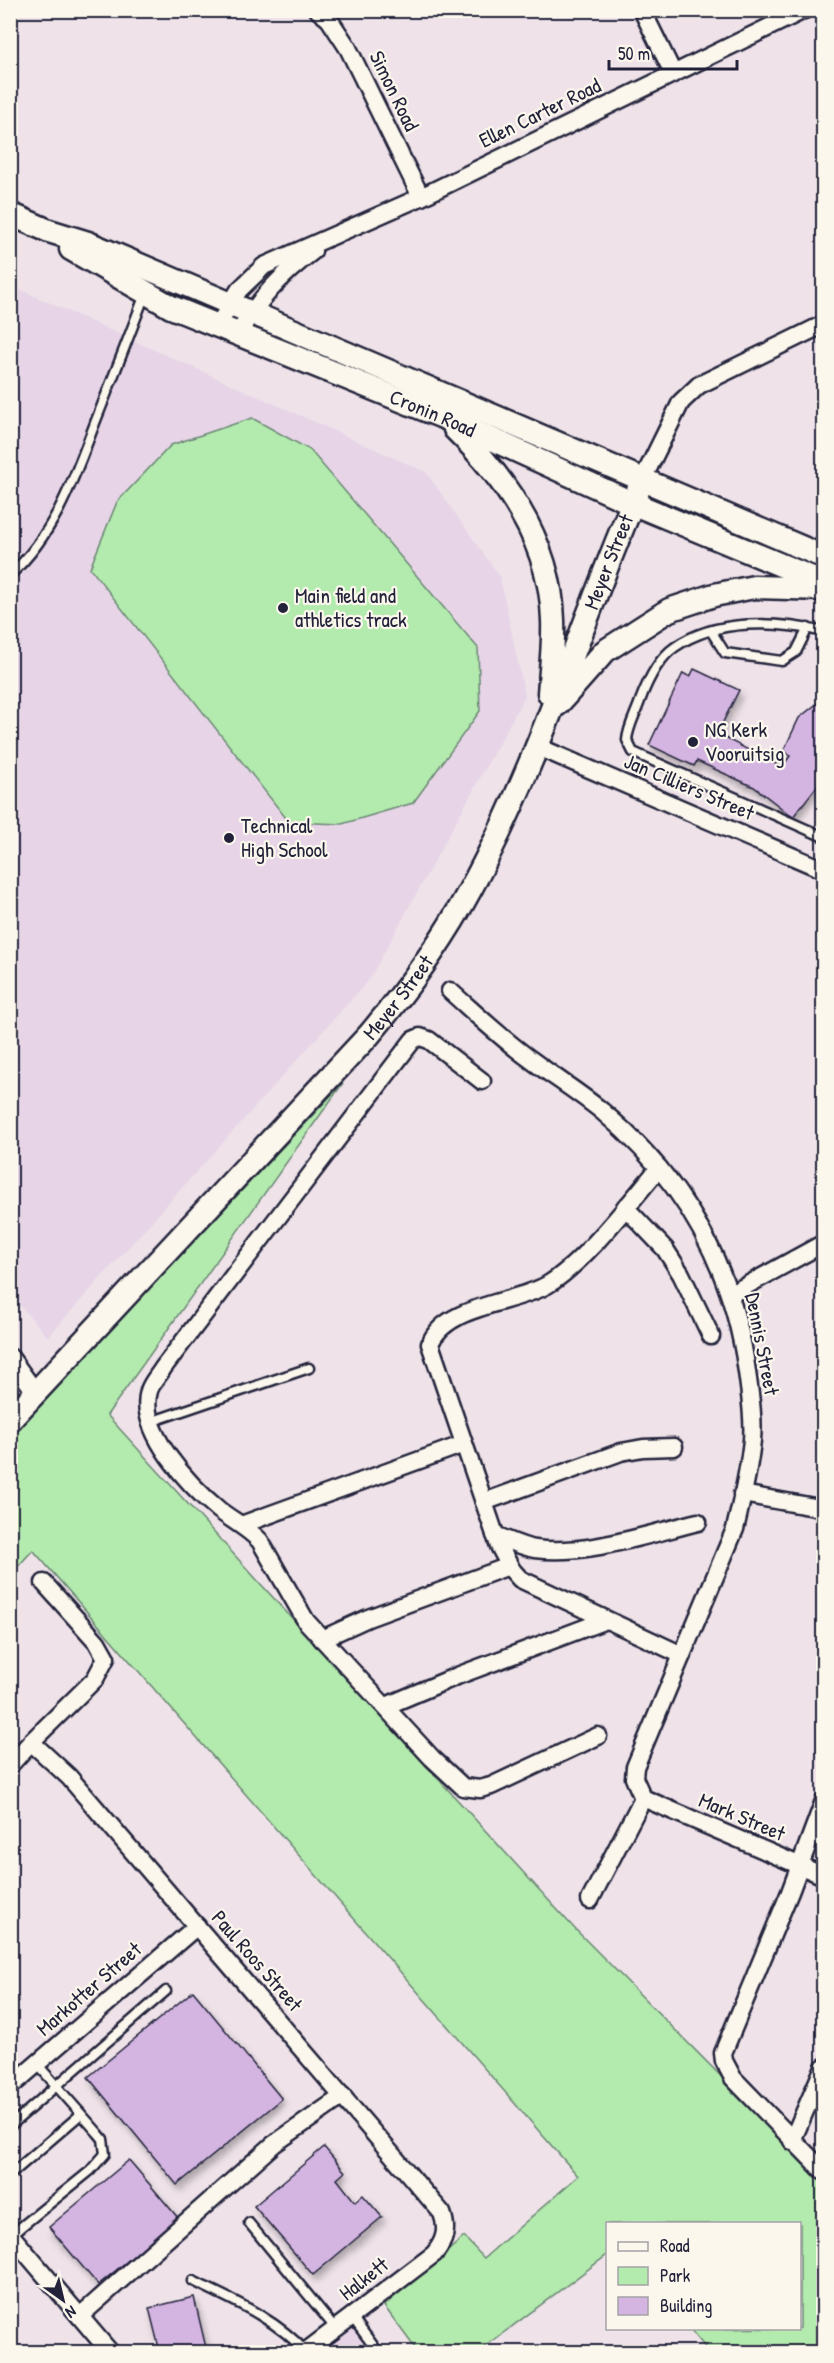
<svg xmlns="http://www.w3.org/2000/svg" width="834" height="2363" viewBox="0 0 834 2363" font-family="'Patrick Hand',sans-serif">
	<defs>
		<filter id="shadow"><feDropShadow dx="3" dy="5.5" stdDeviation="3" flood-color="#0004"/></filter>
	</defs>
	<rect width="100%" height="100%" fill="#efe3e9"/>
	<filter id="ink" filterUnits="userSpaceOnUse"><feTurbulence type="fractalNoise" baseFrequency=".0167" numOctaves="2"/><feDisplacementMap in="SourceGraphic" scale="12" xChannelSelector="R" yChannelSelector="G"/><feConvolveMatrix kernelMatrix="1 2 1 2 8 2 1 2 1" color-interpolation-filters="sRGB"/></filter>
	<g filter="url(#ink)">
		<g fill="#e7d5e7">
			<polygon points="10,285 426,472 500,577 525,696 369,980 48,1337 10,1294"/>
			<polygon points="348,2307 381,2352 290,2352"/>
		</g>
		<g fill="#b3eaad" stroke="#6a8674" stroke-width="1.5">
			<polygon points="252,418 310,450 478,648 480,711 413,803 342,824 289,822 90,568 117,502 171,445"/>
			<polygon points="343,1083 107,1415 574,1928 823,2179 823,2352 709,2352 690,2329 800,2328 800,2224 608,2224 607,2255 478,2352 418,2352 384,2306 464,2237 484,2258 578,2176 33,1550 11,1574 10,1436"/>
		</g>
		<g fill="#d4b5e2" stroke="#22223b" stroke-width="1.5" filter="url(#shadow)">
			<polygon points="694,669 739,690 717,734 782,767 790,756 784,750 799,718 824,698 824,782 821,781 793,817 754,787 697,761 694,766 649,745 683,673 690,677"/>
			<polygon points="193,1991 282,2099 177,2185 88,2077"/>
			<polygon points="324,2147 345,2172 337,2179 355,2202 363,2195 382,2217 313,2275 254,2206"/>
			<polygon points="129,2160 179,2219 98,2285 49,2227"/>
			<polygon points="194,2297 207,2352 160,2352 149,2308"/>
		</g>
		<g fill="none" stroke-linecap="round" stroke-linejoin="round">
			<defs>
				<g id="lane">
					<path d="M10 575C55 534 74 478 95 423 112 380 129 337 145 294"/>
					<polyline points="711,631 725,653 782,661 796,652 808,628"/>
					<path d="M824 632C778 621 716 618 675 647 659 658 647 682 640 701 636 713 628 727 627 740L633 752 824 837"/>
					<polyline points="150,1422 309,1368"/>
					<polyline points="10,2126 166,1991"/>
					<polyline points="10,2175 81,2114"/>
					<polyline points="249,2223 336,2329"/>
					<polyline points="11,2235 90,2171 105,2154 103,2139 98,2133 37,2064"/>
					<path d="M193 2281C234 2301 275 2318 306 2352"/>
					<polyline points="352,2317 378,2352"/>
				</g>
				<g id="street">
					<polyline points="318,10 329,19 348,48 421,197"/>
					<polyline points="642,10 673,73"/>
					<polyline points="217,327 239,290 264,266 421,197 804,10"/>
					<path d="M238 334C258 300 281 275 313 251"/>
					<polyline points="643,479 681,402 699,385 824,324"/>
					<polyline points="536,746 824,870"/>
					<path d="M450 991C476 1014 502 1039 530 1059 554 1077 580 1093 603 1112 685 1181 733 1268 747 1372 750 1394 754 1418 752 1440 749 1470 742 1500 735 1529L635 1767 634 1778 643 1798"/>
					<path d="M482 1081 429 1040 420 1037 413 1040 163 1368C159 1375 151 1383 149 1391 137 1431 191 1487 219 1510 233 1521 248 1528 260 1541L306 1621 432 1758 463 1787 480 1789 491 1786 598 1736"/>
					<path d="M659 1168C631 1201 582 1265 547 1285 514 1304 445 1305 430 1344L499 1546 512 1570 520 1579 682 1655"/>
					<polyline points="625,1207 665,1249 681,1274 711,1336"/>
					<polyline points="731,1294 824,1243"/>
					<polyline points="10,1357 36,1393"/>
					<polyline points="742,1494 820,1508"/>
					<polyline points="484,1502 621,1452 643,1448 674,1447"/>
					<polyline points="241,1525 464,1444"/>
					<path d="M495 1535C508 1540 522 1547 535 1549 585 1556 649 1534 698 1522"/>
					<polyline points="322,1639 368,1618 509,1566"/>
					<polyline points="386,1706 457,1676 606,1620"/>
					<polyline points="31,1742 95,1679 106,1658 97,1642 44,1583"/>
					<path d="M10 1765 31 1742 69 1777 442 2213C448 2229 445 2241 434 2254L305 2352"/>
					<polyline points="643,1798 824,1876"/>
					<polyline points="824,1801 790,1892 723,2053 724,2061 733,2078 824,2172"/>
					<polyline points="590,1900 643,1798"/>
					<polyline points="10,2087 197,1926"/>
					<polyline points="792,2141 824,2067"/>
					<polyline points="10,2234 110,2352"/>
					<polyline points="80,2316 274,2144 343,2096"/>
				</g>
				<g id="secondary">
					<polyline points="10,214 49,231 88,243 824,557"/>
					<path id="s1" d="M71 249 171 307 443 417 632 503 824 583"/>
					<path d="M455 429C507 480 551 544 553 620 554 644 551 669 549 693"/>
					<polyline points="558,704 605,651 669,610 714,595 754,587 824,589"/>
					<path id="s2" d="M10 1420 369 1035C407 990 442 942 470 890 541 760 583 615 643 479"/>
				</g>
			</defs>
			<use href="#lane" stroke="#22223b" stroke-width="13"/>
			<use href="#street" stroke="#22223b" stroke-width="21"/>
			<use href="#secondary" stroke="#22223b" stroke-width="27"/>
			<use href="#lane" stroke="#fbf7ec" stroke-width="8"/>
			<use href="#street" stroke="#fbf7ec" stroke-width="16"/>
			<use href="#secondary" stroke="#fbf7ec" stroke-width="22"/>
		</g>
	</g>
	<g fill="#22223b" stroke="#fbf7ec" stroke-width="2">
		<circle cx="283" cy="608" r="6"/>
		<circle cx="693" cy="742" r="6"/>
		<circle cx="229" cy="838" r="6"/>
	</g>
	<g text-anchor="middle" stroke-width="4.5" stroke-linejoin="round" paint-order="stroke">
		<g font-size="21" fill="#22223b" stroke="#fbf7ec">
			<text transform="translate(394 91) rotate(64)" y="7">Simon Road</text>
			<text transform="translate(540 113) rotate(-26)" y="7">Ellen Carter Road</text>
			<text dy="7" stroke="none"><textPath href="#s1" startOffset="398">Cronin Road</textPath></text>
			<text dy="7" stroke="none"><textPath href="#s2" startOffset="1060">Meyer Street</textPath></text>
			<text transform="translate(689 787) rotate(23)" y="7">Jan Cilliers Street</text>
			<text dy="7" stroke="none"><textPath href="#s2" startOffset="574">Meyer Street</textPath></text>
			<text transform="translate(762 1344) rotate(79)" y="7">Dennis Street</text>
			<text transform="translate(742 1817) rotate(23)" y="7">Mark Street</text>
			<text transform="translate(257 1961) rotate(49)" y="7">Paul Roos Street</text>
			<text transform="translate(89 1989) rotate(-41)" y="7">Markotter Street</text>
			<text transform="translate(364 2279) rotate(-38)" y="7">Halkett</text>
		</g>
		<g font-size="21" fill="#22223b" stroke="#fbf7ec" text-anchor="start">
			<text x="295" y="603">Main field and<tspan x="295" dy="24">athletics track</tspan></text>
			<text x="705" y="737">NG Kerk<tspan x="705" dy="24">Vooruitsig</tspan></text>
			<text x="241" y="833">Technical<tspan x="241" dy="24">High School</tspan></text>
		</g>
	</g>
	<rect width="834" height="2363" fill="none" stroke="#fbf7ec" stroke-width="36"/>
	<rect x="18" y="18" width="798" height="2327" fill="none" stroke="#22223b" stroke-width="2" filter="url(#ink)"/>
	<rect x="606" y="2222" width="195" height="108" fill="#fbf7ec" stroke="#a4a2a5" stroke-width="1.5"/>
	<rect x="618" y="2242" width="30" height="9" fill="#fbf7ec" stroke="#a4a2a5" stroke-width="1.5"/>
	<text x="660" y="2252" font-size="18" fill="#22223b">Road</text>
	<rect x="618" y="2267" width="30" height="18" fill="#b3eaad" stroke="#a4a2a5" stroke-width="1.5"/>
	<text x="660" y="2282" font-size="18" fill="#22223b">Park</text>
	<rect x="618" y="2297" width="30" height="18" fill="#d4b5e2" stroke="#a4a2a5" stroke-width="1.5"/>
	<text x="660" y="2312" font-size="18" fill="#22223b">Building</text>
	<g transform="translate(63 2300) rotate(146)" stroke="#fbf7ec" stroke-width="4.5" paint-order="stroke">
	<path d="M0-4.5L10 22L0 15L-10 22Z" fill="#22223b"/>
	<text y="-9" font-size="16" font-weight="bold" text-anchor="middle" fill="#22223b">N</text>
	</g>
	<path d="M609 60v9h128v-9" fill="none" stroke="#22223b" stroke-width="3"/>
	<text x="618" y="60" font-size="18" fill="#22223b" stroke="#fbf7ec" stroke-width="4.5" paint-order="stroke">50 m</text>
</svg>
